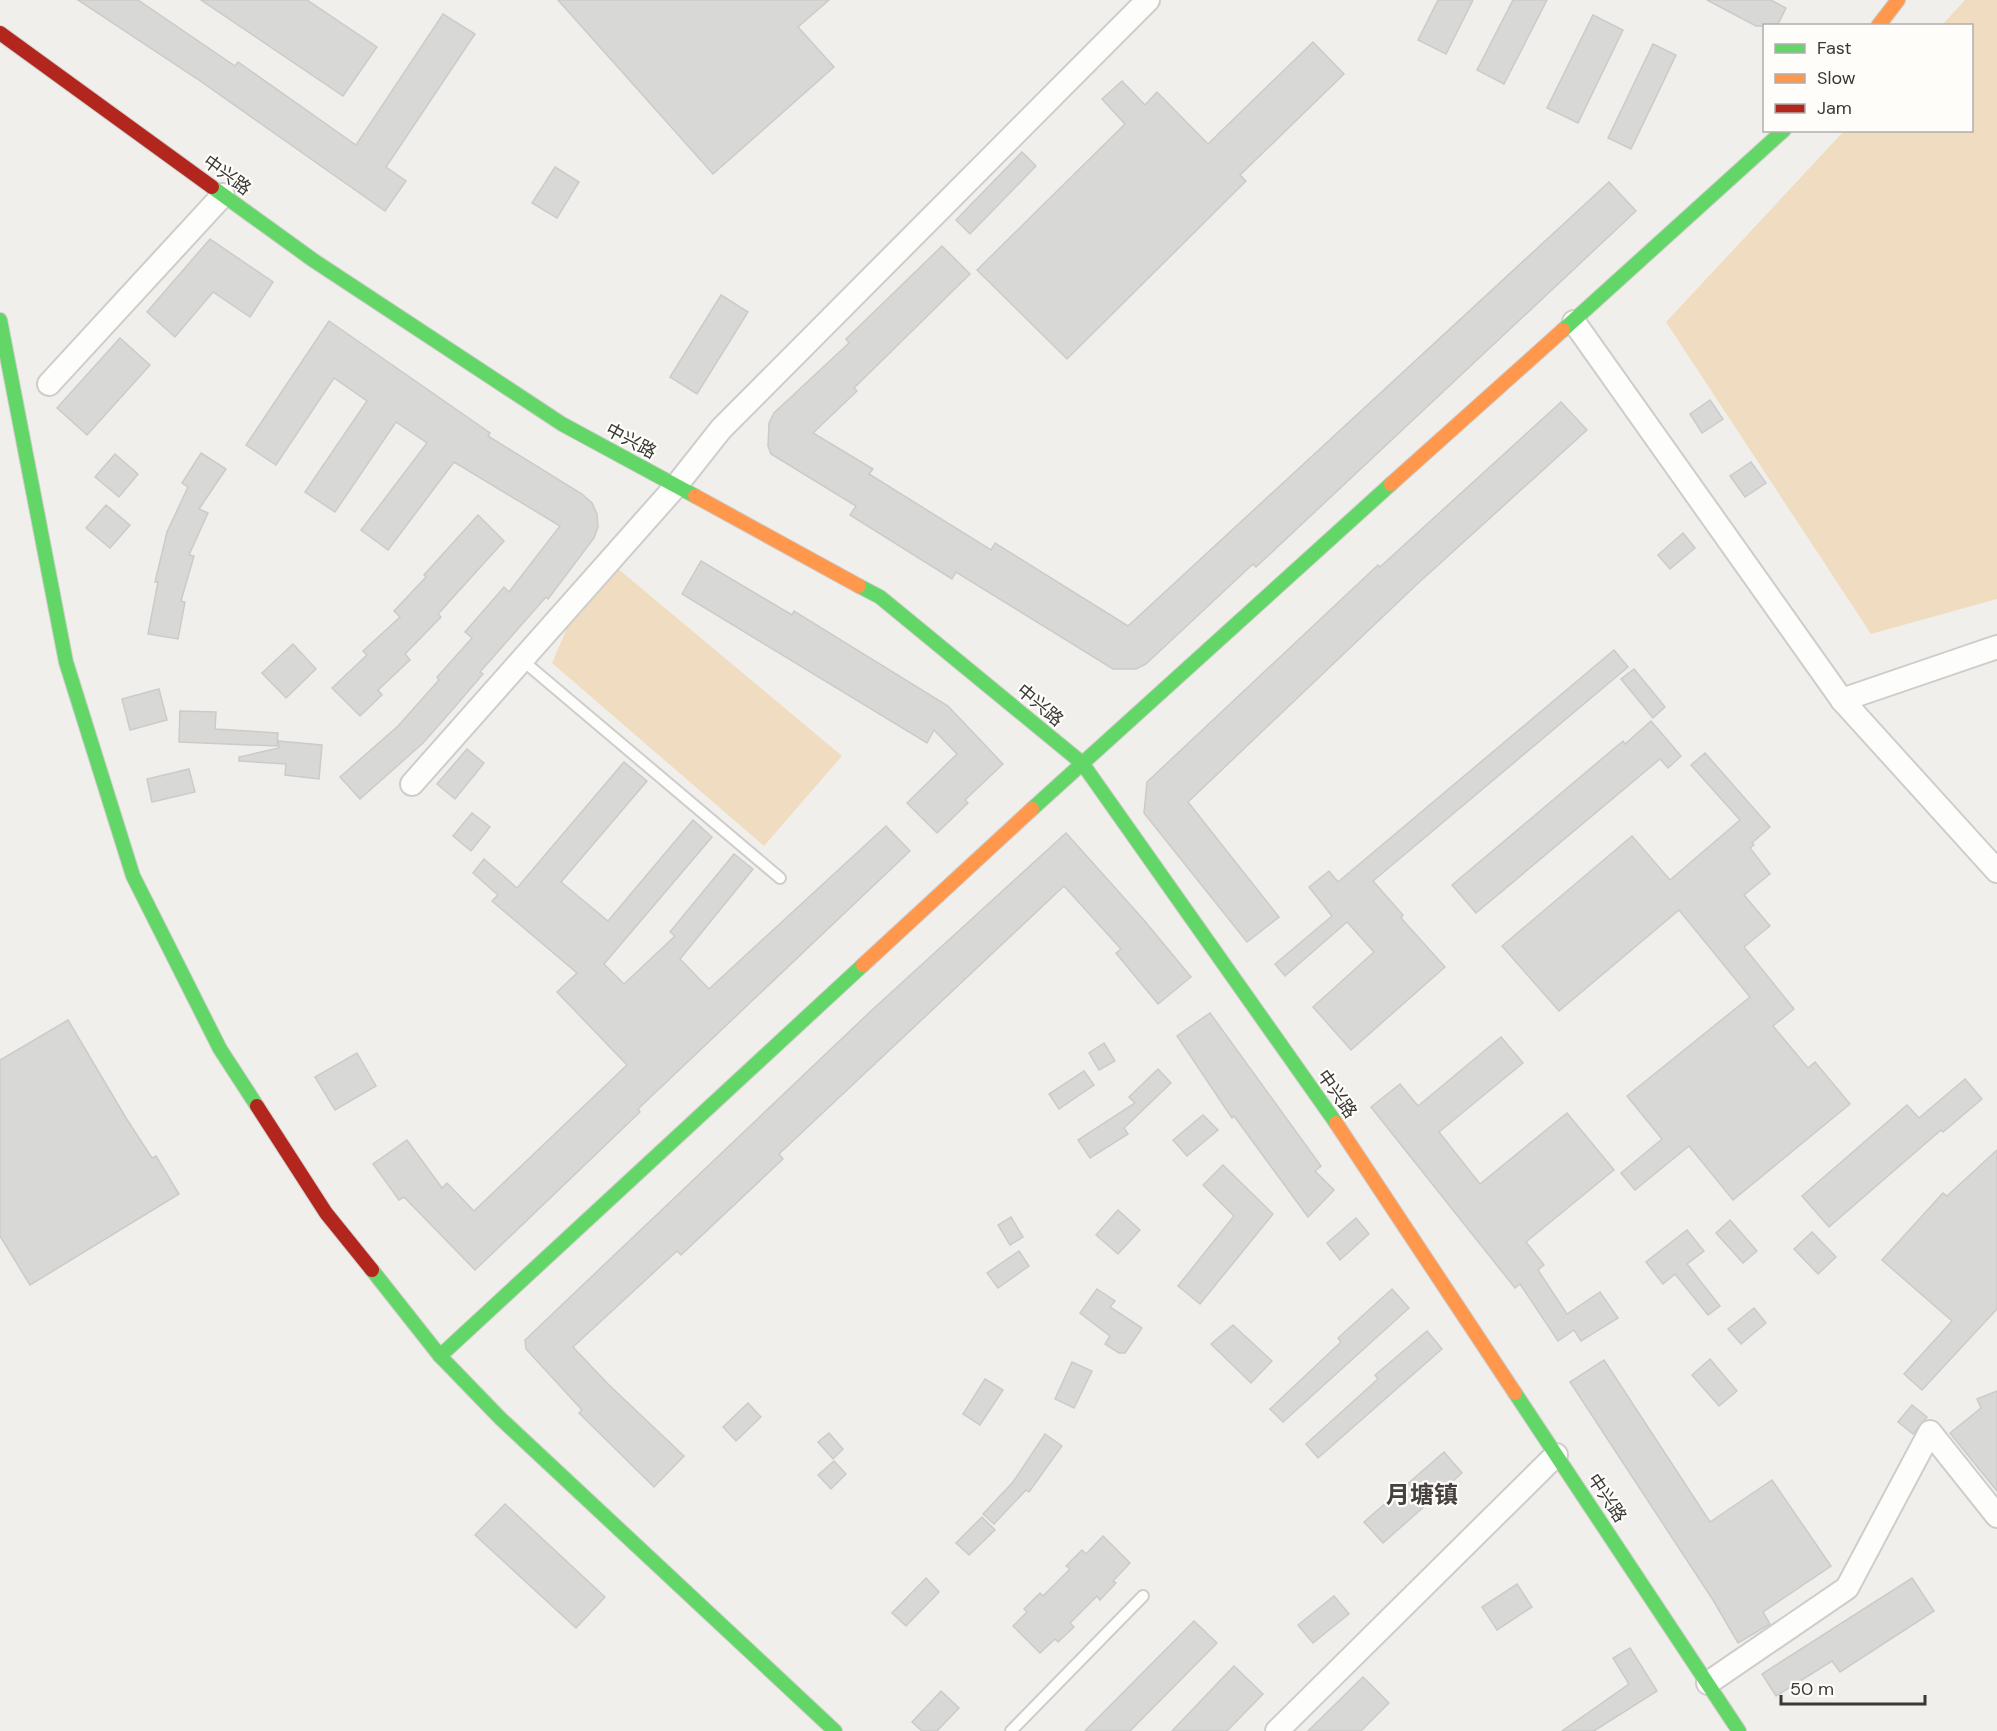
<svg xmlns="http://www.w3.org/2000/svg" width="1997" height="1731" viewBox="0 0 1997 1731" font-family="'DM Sans','Noto Sans SC',sans-serif">
	<rect width="100%" height="100%" fill="#f1efec"/>
	<g fill="#f0ddc1">
		<polygon points="1965,0 1997,0 1997,599 1871,634 1666,322 1844,131 1972,130 1972,26 1942,25"/>
		<polygon points="616,567 842,756 764,846 552,663 567,628"/>
	</g>
	<g fill="#d8d8d7" stroke="#cbcbca" stroke-width="1.5">
		<polygon points="78,0 138,0 235,66 238,62 356,145 443,14 475,34 386,167 406,181 385,211 196,78"/>
		<polygon points="201,0 307,0 377,47 343,96"/>
		<polygon points="558,0 829,0 798,27 834,67 713,174"/>
		<polygon points="1438,0 1473,0 1446,54 1418,40"/>
		<polygon points="1513,0 1547,0 1504,84 1477,70"/>
		<polygon points="1707,0 1771,0 1786,8 1777,26 1756,26"/>
		<polygon points="1593,15 1623,30 1578,123 1547,108"/>
		<polygon points="1313,42 1344,74 1240,175 1246,181 1067,359 977,270 1125,124 1102,99 1122,81 1145,105 1157,92 1208,144"/>
		<polygon points="1653,44 1676,55 1631,149 1608,138"/>
		<polygon points="1022,152 1036,166 970,234 956,220"/>
		<polygon points="555,167 579,182 557,218 532,203"/>
		<polygon points="1609,182 1636,211 1256,567 1253,564 1146,664 1136,669 1113,669 956,572 952,579 850,515 856,506 771,454 768,446 769,423 774,413 849,343 846,339 942,246 970,274 854,388 857,391 813,433 873,469 869,474 991,550 995,543 1128,626"/>
		<polygon points="210,239 273,282 250,317 213,292 175,337 147,312"/>
		<polygon points="721,295 748,312 697,394 670,377"/>
		<polygon points="329,321 490,433 488,436 582,494 592,503 597,514 598,527 594,538 548,599 546,597 480,672 483,674 453,709 423,743 360,799 340,777 398,726 439,680 437,677 472,638 465,632 504,587 509,592 560,526 454,462 388,550 361,530 427,443 396,422 335,512 305,492 367,401 334,378 276,465 246,445"/>
		<polygon points="120,338 150,365 87,435 57,408"/>
		<polygon points="1710,400 1723,419 1702,433 1690,414"/>
		<polygon points="1561,402 1587,430 1414,587 1188,802 1279,917 1247,942 1144,813 1147,782 1378,565 1380,567"/>
		<polygon points="201,453 226,469 199,509 208,513 189,555 194,556 181,601 185,602 178,639 148,634 158,582 155,582 167,532 188,487 182,483"/>
		<polygon points="115,454 138,474 119,497 95,477"/>
		<polygon points="1751,462 1766,483 1745,497 1730,476"/>
		<polygon points="106,505 130,525 110,548 86,528"/>
		<polygon points="478,515 504,541 438,614 441,617 405,654 410,660 378,690 382,695 360,716 332,688 367,655 363,651 400,617 394,611 426,577 424,575"/>
		<polygon points="1683,533 1695,548 1670,569 1658,555"/>
		<polygon points="701,561 792,615 794,611 948,706 1003,764 965,800 968,803 937,833 907,803 957,754 934,730 927,743 682,594"/>
		<polygon points="293,644 316,669 286,698 262,673"/>
		<polygon points="1614,650 1628,667 1373,881 1403,915 1401,918 1445,967 1351,1050 1313,1007 1374,952 1347,922 1285,976 1275,964 1332,916 1309,887 1329,871 1338,882"/>
		<polygon points="1634,669 1665,707 1653,718 1621,679"/>
		<polygon points="159,689 167,720 130,730 122,699"/>
		<polygon points="180,711 216,712 215,729 278,733 277,746 179,742"/>
		<polygon points="1651,721 1681,756 1668,768 1660,759 1476,913 1452,885 1623,741 1625,744"/>
		<polygon points="278,741 322,745 319,779 285,775 286,764 239,761 239,757 279,748"/>
		<polygon points="467,749 484,763 455,799 437,784"/>
		<polygon points="1705,753 1770,827 1752,843 1754,845 1750,848 1770,874 1744,895 1770,926 1744,947 1794,1009 1773,1026 1808,1068 1815,1062 1850,1104 1733,1200 1689,1146 1635,1190 1621,1173 1662,1139 1627,1096 1750,997 1679,910 1559,1011 1502,946 1632,836 1670,880 1740,820 1691,765"/>
		<polygon points="624,762 647,781 561,882 608,921 693,820 712,837 604,964 624,984 675,936 670,932 734,854 753,869 680,959 709,989 886,826 910,851 638,1109 640,1112 475,1270 404,1197 399,1200 373,1164 407,1140 442,1188 447,1183 474,1211 627,1065 557,992 577,973 492,901 498,895 473,873 484,859 517,888"/>
		<polygon points="189,769 195,792 152,802 147,779"/>
		<polygon points="472,813 490,827 471,851 453,836"/>
		<polygon points="1066,833 1143,919 1191,977 1158,1004 1116,953 1121,949 1064,886 779,1154 783,1159 681,1255 677,1251 573,1347 608,1384 684,1456 654,1487 579,1413 582,1410 526,1349 525,1340 872,1010"/>
		<polygon points="1210,1013 1321,1166 1315,1171 1334,1190 1308,1217 1234,1116 1232,1118 1177,1036"/>
		<polygon points="68,1020 126,1118 152,1158 156,1156 179,1194 30,1285 0,1236 0,1060"/>
		<polygon points="1501,1037 1523,1063 1439,1132 1480,1184 1567,1113 1614,1170 1526,1242 1544,1265 1538,1270 1567,1314 1600,1292 1618,1318 1581,1341 1574,1330 1558,1341 1520,1284 1515,1288 1371,1107 1400,1084 1418,1106"/>
		<polygon points="1104,1043 1115,1061 1099,1070 1089,1053"/>
		<polygon points="357,1053 376,1086 335,1110 315,1077"/>
		<polygon points="1158,1069 1171,1083 1124,1128 1128,1134 1090,1158 1078,1140 1135,1103 1129,1097"/>
		<polygon points="1084,1071 1094,1085 1059,1109 1049,1094"/>
		<polygon points="1965,1079 1982,1099 1943,1132 1941,1130 1829,1227 1802,1196 1907,1105 1919,1118"/>
		<polygon points="1203,1115 1218,1130 1187,1156 1173,1140"/>
		<polygon points="1997,1150 1997,1309 1922,1390 1904,1374 1952,1321 1882,1260 1943,1193 1947,1196"/>
		<polygon points="1223,1165 1273,1214 1200,1304 1178,1286 1234,1216 1203,1185"/>
		<polygon points="1118,1210 1140,1230 1118,1254 1096,1235"/>
		<polygon points="1011,1217 1023,1237 1010,1245 998,1225"/>
		<polygon points="1356,1218 1369,1234 1340,1260 1327,1243"/>
		<polygon points="1730,1220 1757,1251 1743,1263 1716,1233"/>
		<polygon points="1687,1230 1704,1251 1687,1264 1720,1306 1708,1315 1675,1274 1663,1284 1646,1262"/>
		<polygon points="1812,1232 1836,1257 1818,1274 1794,1249"/>
		<polygon points="1019,1251 1029,1266 998,1288 987,1273"/>
		<polygon points="1097,1289 1115,1301 1110,1307 1142,1328 1125,1353 1119,1353 1105,1344 1110,1336 1080,1313"/>
		<polygon points="1392,1289 1409,1308 1283,1422 1270,1409 1341,1342 1338,1338"/>
		<polygon points="1754,1308 1766,1323 1741,1344 1728,1329"/>
		<polygon points="1233,1325 1272,1361 1251,1383 1211,1344"/>
		<polygon points="1427,1331 1442,1349 1318,1458 1306,1444 1378,1379 1375,1375"/>
		<polygon points="1710,1359 1737,1391 1719,1406 1692,1375"/>
		<polygon points="1604,1360 1710,1522 1772,1480 1831,1566 1763,1612 1770,1624 1738,1643 1713,1600 1570,1382"/>
		<polygon points="1072,1362 1092,1371 1074,1408 1055,1399"/>
		<polygon points="985,1379 1003,1390 980,1425 963,1414"/>
		<polygon points="1997,1391 1997,1491 1950,1433 1981,1408 1977,1399"/>
		<polygon points="748,1403 761,1417 736,1441 723,1427"/>
		<polygon points="1912,1405 1927,1417 1913,1434 1898,1422"/>
		<polygon points="829,1433 843,1449 833,1459 818,1442"/>
		<polygon points="1045,1434 1062,1446 1029,1492 1026,1490 994,1524 983,1514 1013,1482"/>
		<polygon points="1444,1452 1462,1473 1383,1543 1364,1522"/>
		<polygon points="834,1461 846,1474 831,1489 818,1475"/>
		<polygon points="505,1504 605,1597 576,1628 475,1535"/>
		<polygon points="982,1517 995,1530 969,1555 956,1543"/>
		<polygon points="1103,1536 1130,1563 1113,1581 1116,1583 1100,1600 1097,1596 1070,1623 1074,1627 1058,1642 1055,1639 1040,1653 1013,1626 1027,1612 1024,1609 1040,1593 1043,1596 1070,1569 1066,1566 1082,1550 1086,1554"/>
		<polygon points="926,1578 939,1592 906,1626 892,1613"/>
		<polygon points="1912,1578 1934,1611 1840,1672 1832,1661 1776,1696 1762,1674"/>
		<polygon points="1517,1584 1532,1607 1497,1630 1482,1607"/>
		<polygon points="1334,1596 1349,1614 1313,1643 1298,1625"/>
		<polygon points="1194,1621 1217,1643 1130,1731 1085,1731"/>
		<polygon points="1630,1648 1657,1691 1594,1731 1562,1731 1629,1684 1613,1658"/>
		<polygon points="1234,1666 1263,1694 1227,1731 1172,1731"/>
		<polygon points="1363,1677 1389,1703 1361,1731 1308,1731"/>
		<polygon points="941,1691 959,1708 937,1731 922,1731 912,1722"/>
	</g>
	<g fill="none" stroke-linecap="round" stroke-linejoin="round">
		<defs>
			<g id="lane">
				<polyline points="522,660 780,878"/>
				<polyline points="1011,1731 1143,1596"/>
			</g>
			<g id="street">
				<polyline points="1574,322 1842,700 1997,871"/>
				<polyline points="49,384 223,195"/>
				<polyline points="1842,700 1997,647"/>
				<polyline points="412,784 676,486 721,429 1148,0"/>
				<polyline points="1708,1683 1847,1588 1930,1432 1997,1516"/>
				<polyline points="1277,1731 1556,1455"/>
			</g>
			<g id="fast">
				<polyline points="212,187 313,260 562,424 695,496"/>
				<polyline points="0,320 66,662 133,876 220,1049 257,1106"/>
				<polyline points="1563,330 1784,130"/>
				<polyline points="859,586 880,597 1082,763 1336,1123"/>
				<polyline points="1032,809 1391,484"/>
				<polyline points="372,1270 440,1356 501,1419 835,1731"/>
				<polyline points="440,1356 863,965"/>
				<polyline points="1515,1393 1739,1731"/>
			</g>
			<g id="slow">
				<polyline points="1878,26 1898,0"/>
				<polyline points="1391,484 1563,330"/>
				<polyline points="695,496 859,586"/>
				<polyline points="863,965 1032,809"/>
				<polyline points="1336,1123 1515,1393"/>
			</g>
			<g id="jam">
				<polyline points="0,33 212,187"/>
				<polyline points="257,1106 326,1213 372,1270"/>
			</g>
		</defs>
		<use href="#lane" stroke="#cfcdcb" stroke-width="14"/>
		<use href="#street" stroke="#cfcdcb" stroke-width="26"/>
		<use href="#fast" stroke="#cfcdcb" stroke-width="16"/>
		<use href="#slow" stroke="#cfcdcb" stroke-width="16"/>
		<use href="#jam" stroke="#cfcdcb" stroke-width="16"/>
		<use href="#lane" stroke="#fdfdfc" stroke-width="10"/>
		<use href="#street" stroke="#fdfdfc" stroke-width="22"/>
		<use href="#fast" stroke="#63d668" stroke-width="14"/>
		<use href="#slow" stroke="#ff974d" stroke-width="14"/>
		<use href="#jam" stroke="#b3261e" stroke-width="14"/>
	</g>
	<g text-anchor="middle" stroke-width="4.5" stroke-linejoin="round" paint-order="stroke">
		<g font-size="18" fill="#393836" stroke="#fffdf9">
			<text transform="translate(227 175) rotate(36)" y="6">中兴路</text>
			<text transform="translate(631 441) rotate(28)" y="6">中兴路</text>
			<text transform="translate(1040 705) rotate(40)" y="6">中兴路</text>
			<text transform="translate(1337 1094) rotate(55)" y="6">中兴路</text>
			<text transform="translate(1607 1498) rotate(56)" y="6">中兴路</text>
		</g>
		<g font-size="24" font-weight="bold" fill="#44413e" stroke="#fffdf9">
			<text x="1422" y="1503">月塘镇</text>
		</g>
	</g>
	<rect x="1763" y="24" width="210" height="108" fill="#fffdf9" stroke="#b0aeab" stroke-width="1.5"/>
	<rect x="1775" y="44" width="30" height="9" fill="#63d668" stroke="#b0aeab" stroke-width="1.5"/>
	<text x="1817" y="54" font-size="18" fill="#393836">Fast</text>
	<rect x="1775" y="74" width="30" height="9" fill="#ff974d" stroke="#b0aeab" stroke-width="1.5"/>
	<text x="1817" y="84" font-size="18" fill="#393836">Slow</text>
	<rect x="1775" y="104" width="30" height="9" fill="#b3261e" stroke="#b0aeab" stroke-width="1.5"/>
	<text x="1817" y="114" font-size="18" fill="#393836">Jam</text>
	<path d="M1781 1695v9h144v-9" fill="none" stroke="#393836" stroke-width="3"/>
	<text x="1790" y="1695" font-size="18" fill="#393836" stroke="#fffdf9" stroke-width="4.5" paint-order="stroke">50 m</text>
</svg>
